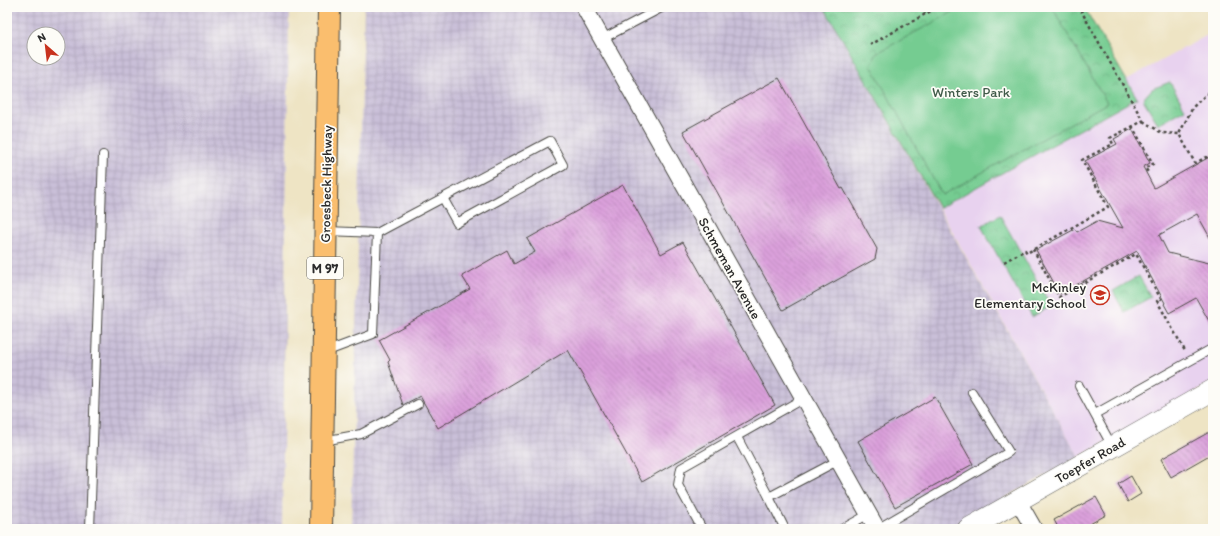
<svg xmlns="http://www.w3.org/2000/svg" width="1220" height="536" viewBox="0 0 1220 536" font-family="Itim,sans-serif">
	<defs>
		<pattern id="industrial-grid" width="8" height="8" patternUnits="userSpaceOnUse"><rect width="8" height="8" fill="#c9bfd8"/><path d="M0 4h8M4 0v8" fill="none" stroke="#ada4ba"/></pattern>
		<pattern id="park-crowns" width="20" height="18" patternUnits="userSpaceOnUse"><rect width="20" height="18" fill="#75cc91"/><path d="M2 6a3 3 0 1 1 6 0M12 15a3 3 0 1 1 6 0" fill="none" stroke="#65af7d"/></pattern>
		<pattern id="building-back-hatch" width="6" height="6" patternUnits="userSpaceOnUse"><rect width="6" height="6" fill="#dba0dc"/><path d="M-1 5l2 2M0 0l6 6M5-1l2 2" fill="none" stroke="#b283b3"/></pattern>
	</defs>
	<rect width="100%" height="100%" fill="#fdfcf7"/>
	<filter id="ink" filterUnits="userSpaceOnUse"><feTurbulence type="fractalNoise" baseFrequency=".025" numOctaves="2"/><feDisplacementMap in="SourceGraphic" scale="8" xChannelSelector="R" yChannelSelector="G"/><feConvolveMatrix kernelMatrix="1 2 1 2 8 2 1 2 1" color-interpolation-filters="sRGB"/></filter>
	<filter id="wash" filterUnits="userSpaceOnUse"><feTurbulence type="fractalNoise" baseFrequency=".012" numOctaves="4" result="noise"/><feDisplacementMap in="SourceGraphic" scale="16" xChannelSelector="R" yChannelSelector="G"/><feGaussianBlur stdDeviation="0.9" result="paint"/><feColorMatrix in="noise" values="0 0 0 0 0 0 0 0 0 0 0 0 0 0 0 0 0 1.4 0 .05"/><feComposite in="paint" operator="in"/></filter>
	<g filter="url(#wash)">
		<rect width="100%" height="100%" fill="#eee4c4"/>
		<polygon fill="#e8d2ef" points="1213,32 1213,382 1079,457 939,208 1137,98 1126,80"/>
		<g fill="url(#industrial-grid)" fill-rule="evenodd">
			<path d="M7 7H289L282 529H7ZM34 34H58V58H34Z"/>
			<polygon points="364,7 824,7 1079,457 948,529 351,529"/>
		</g>
		<g fill="url(#park-crowns)" stroke="#507c5e">
			<polygon points="824,7 1084,7 1137,98 939,208"/>
			<polygon points="1170,82 1185,109 1158,124 1143,99 1152,89"/>
			<polygon points="1000,215 1051,306 1032,317 981,226"/>
			<polygon points="1139,276 1151,297 1124,312 1113,291"/>
		</g>
		<polygon fill="#75cc91" stroke="#507c5e" points="962,7 1052,7 1107,103 942,195 871,65 877,53"/>
		<g id="blocks">
			<g fill="url(#building-back-hatch)">
				<polygon points="779,78 841,189 843,188 877,249 875,259 783,310 683,131"/>
				<polygon points="1132,129 1150,163 1143,167 1154,188 1213,155 1213,243 1197,214 1159,235 1168,253 1213,264 1213,328 1196,298 1169,313 1164,304 1165,303 1137,251 1060,294 1036,250 1075,229 1077,232 1097,221 1123,228 1085,161 1117,144 1114,139"/>
				<polygon points="623,185 661,254 683,242 775,405 642,482 568,350 438,428 420,396 403,405 388,362 390,360 379,340 470,289 462,276 507,250 514,264 535,252 527,239"/>
				<polygon points="935,397 973,464 895,507 858,441"/>
				<polygon points="1213,430 1213,453 1171,477 1161,459"/>
				<polygon points="1131,476 1141,494 1128,502 1118,484"/>
				<polygon points="1096,497 1106,515 1081,529 1059,529 1054,520"/>
			</g>
		</g>
	</g>
	<g filter="url(#ink)">
		<use href="#blocks" fill-opacity="0" stroke="#484742" stroke-width="1"/>
		<g fill="none" stroke-linecap="round" stroke-linejoin="round">
			<defs>
				<g id="service">
					<polyline points="602,39 663,7"/>
					<polyline points="377,233 388,227 550,141 563,165 457,223 443,198"/>
					<polyline points="325,352 373,334 377,233 327,231"/>
					<polyline points="1079,386 1112,446"/>
					<polyline points="1095,414 1213,348"/>
					<polyline points="737,437 769,497 839,460"/>
					<polyline points="323,441 361,434 418,404"/>
					<polyline points="769,497 785,529"/>
					<polyline points="90,529 103,155"/>
					<polyline points="702,529 678,485 681,468 804,398"/>
					<polyline points="842,529 869,514"/>
					<polyline points="877,529 1009,452 972,392"/>
				</g>
				<g id="minor">
					<polyline points="584,7 877,529"/>
					<polyline points="1018,501 1034,529"/>
				</g>
				<polyline id="tertiary" points="968,529 1213,390"/>
				<polyline id="primary" points="321,529 329,7"/>
			</defs>
			<use href="#service" stroke="#484742" stroke-width="10"/>
			<use href="#minor" stroke="#484742" stroke-width="18"/>
			<use href="#tertiary" stroke="#484742" stroke-width="22"/>
			<use href="#primary" stroke="#484742" stroke-width="24"/>
			<g stroke="#484742" stroke-width="2.5" stroke-dasharray="3 3" stroke-linecap="butt">
				<polyline points="924,7 925,14"/>
				<polyline points="870,45 938,7"/>
				<polyline points="1213,88 1193,107 1179,134 1195,163 1213,154"/>
				<polyline points="1143,121 1162,133 1179,134"/>
				<polyline points="1132,126 1153,164 1145,168 1148,172"/>
				<polyline points="1033,249 1059,297 1136,254 1161,299 1157,301 1185,351"/>
				<polyline points="1004,262 1025,250 1027,253 1108,207 1082,160 1113,144 1110,138 1143,121 1079,7"/>
			</g>
			<use href="#service" stroke="#fff" stroke-width="8"/>
			<use href="#minor" stroke="#fff" stroke-width="16"/>
			<use href="#tertiary" stroke="#fff" stroke-width="21"/>
			<use href="#primary" stroke="#fabe6e" stroke-width="22"/>
		</g>
	</g>
	<defs>
		<symbol id="school-ring" viewBox="-11 -11 22 22"><circle r="9.5" fill="#fdfcf7" stroke="#c8321e" stroke-width="1.5"/><path d="M0-5L7-2L0 1L-7-2ZM-4 1L0 2.5L4 1V4Q0 6-4 4Z" fill="#c8321e"/></symbol>
	</defs>
	<g fill-rule="evenodd">
		<use href="#school-ring" x="1089" y="284" width="22" height="22"/>
	</g>
	<g text-anchor="middle" stroke-width="3.5" stroke-linejoin="round" paint-order="stroke">
		<rect fill="#fdfcf7" stroke="#6a6a68" stroke-width="1" x="307" y="257" width="36" height="22" rx="3"/>
		<g font-size="13" font-weight="bold" fill="#2b2b2b">
			<text x="325" y="273">M 97</text>
		</g>
		<g font-size="14" fill="#415b4a" stroke="#fdfcf7">
			<text x="971" y="97">Winters Park</text>
		</g>
		<g font-size="14" fill="#2b2b2b" stroke="#fdfcf7">
			<text transform="translate(326 184) rotate(-89)" y="5">Groesbeck Highway</text>
			<text transform="translate(730 268) rotate(61)" y="5">Schmeman Avenue</text>
			<text transform="translate(1090 460) rotate(-30)" y="5">Toepfer Road</text>
		</g>
		<g font-size="14" fill="#2b2b2b" stroke="#fdfcf7" text-anchor="end">
			<text x="1086" y="292">McKinley<tspan x="1086" dy="16">Elementary School</tspan></text>
		</g>
	</g>
	<rect width="1220" height="536" fill="none" stroke="#fdfcf7" stroke-width="24"/>
	<g transform="translate(46 46) rotate(332)"><circle r="19" fill="#fdfcf7" stroke="#a9a8a5"/>
	<path d="M0-3L7 15L0 10L-7 15Z" fill="#c8321e"/>
	<text y="-6" font-size="11" font-weight="bold" text-anchor="middle" fill="#2b2b2b">N</text>
	</g>
</svg>
